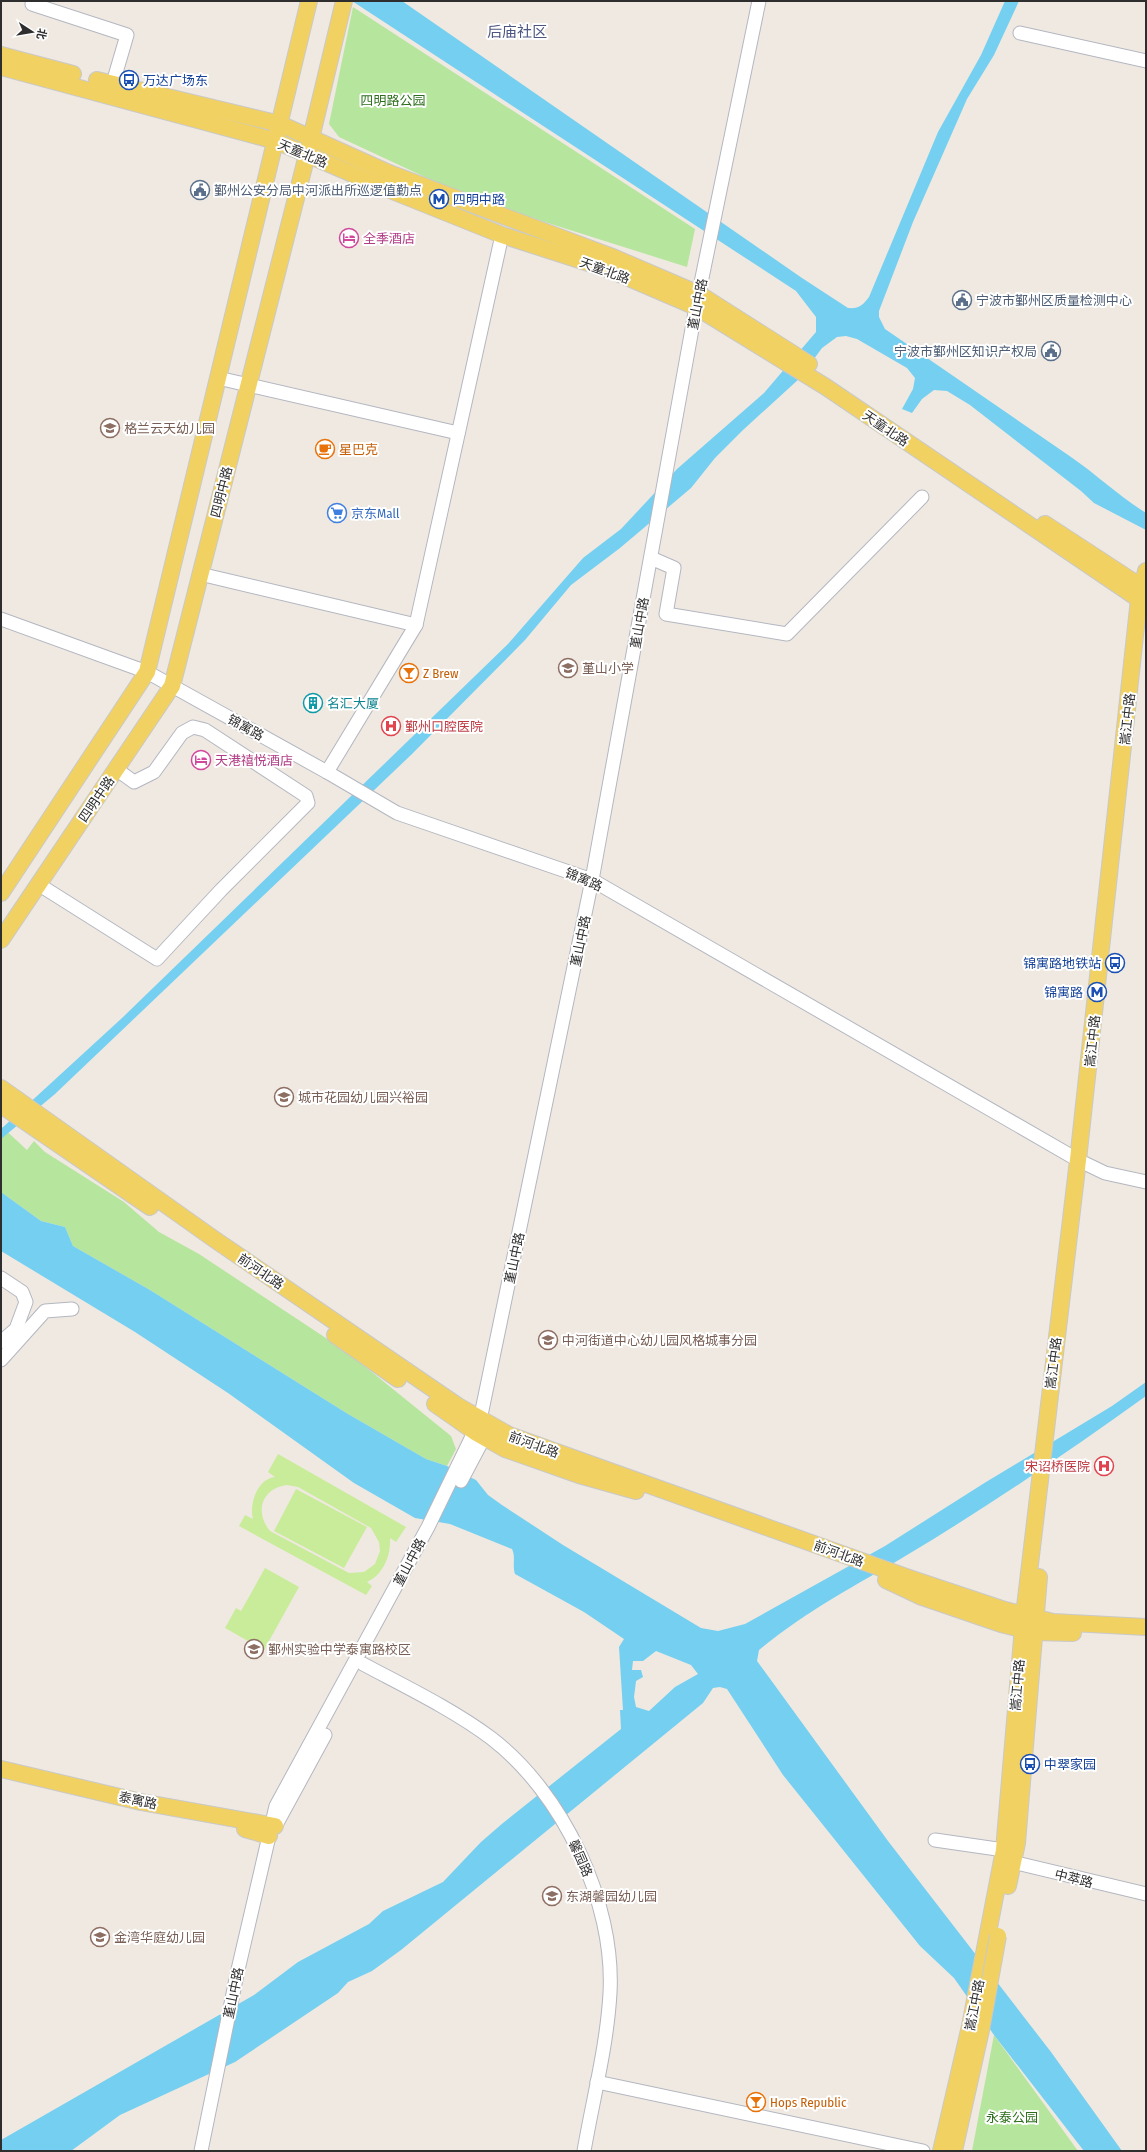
<svg xmlns="http://www.w3.org/2000/svg" width="1147" height="2152" viewBox="0 0 1147 2152" font-family="'Fira Sans Condensed','Noto Sans SC',sans-serif">
	<rect width="100%" height="100%" fill="#efe9e1"/>
	<g fill="#b6e59e">
		<polygon points="353,7 695,229 687,267 513,212 427,178 339,137 329,124"/>
		<polygon points="1,1126 27,1150 34,1141 45,1152 124,1202 159,1232 199,1254 347,1352 451,1436 456,1449 447,1466 426,1459 348,1414 150,1290 73,1246 65,1227 41,1221 1,1192"/>
		<polygon points="994,2035 1078,2151 972,2151"/>
	</g>
	<g fill="#c9ec9a" fill-rule="evenodd">
		<path d="M278 1454 406 1527 396 1542 390 1538C391 1556 383 1575 367 1582L372 1586 366 1595 239 1526 245 1515 253 1519C249 1504 257 1479 275 1477L268 1472ZM287 1485 298 1487 371 1528 379 1542 380 1551 375 1564 364 1572 349 1573 270 1531C254 1512 262 1488 287 1485Z"/>
		<polygon points="296,1489 367,1527 344,1568 274,1531"/>
		<polygon points="265,1568 299,1587 264,1650 225,1628 236,1608 241,1611"/>
	</g>
	<g fill="#75cff0" fill-rule="evenodd">
		<path d="M352 1H402L802 278 848 308C859 309 863 305 869 297L938 132 981 55 1005 1H1019L994 55 967 99 913 222 879 311V317L885 329 1071 457C1097 475 1119 496 1146 513V530L1094 503 1081 491 970 405 947 391 934 390 922 399 912 413 902 409 913 389 915 378 907 368 857 339 846 336 837 337 822 348 800 378 743 430 715 458 691 488 620 548 571 585 525 640 412 754 55 1094 1 1139V1129L122 1018 508 644 583 558 621 529 677 469 764 393 816 332V317L796 291Z"/>
		<path d="M1 1192 41 1221 65 1227 73 1246 150 1290 348 1414 426 1459 447 1466 476 1480 488 1495 502 1505 563 1545 701 1628 718 1631 745 1624 885 1546 986 1482 1112 1406 1146 1382V1396C1068 1452 989 1506 907 1555 855 1586 806 1611 759 1650L757 1661 888 1841 1051 2052 1122 2151H1084L994 2035 954 1978 920 1946 783 1775 727 1689 720 1687 713 1688 703 1703 401 1950 372 1971 348 1982 338 1993 235 2062 120 2115 71 2151H1V2140L254 1995 298 1962 369 1924 383 1911 443 1882 481 1842 503 1823 621 1729 620 1710H623L619 1647 624 1639 584 1612 515 1574C512 1565 516 1557 512 1549L450 1524 415 1518 354 1483 228 1393 135 1332 1 1251ZM656 1651 691 1665 698 1674 675 1687 649 1711 636 1707 634 1697 636 1681 643 1677 641 1670H632L633 1661H643Z"/>
	</g>
	<g fill="none" stroke-linecap="round" stroke-linejoin="round">
		<defs>
			<g id="minor">
				<polyline points="33,1 32,4 127,35 110,93"/>
				<polyline points="1020,33 1146,61"/>
				<polyline points="218,378 458,433"/>
				<polyline points="651,558 674,568 666,614 787,634 922,497"/>
				<polyline points="200,574 416,625"/>
				<polyline points="1,619 147,672 327,772 397,813 592,880 1078,1160 1105,1173 1146,1182"/>
				<polyline points="327,772 416,625 502,235"/>
				<polyline points="38,884 157,959 221,890 308,803 306,796 205,730 193,727 182,733 154,772 134,782 116,769"/>
				<polyline points="1,1278 22,1292 26,1302 16,1329 1,1342"/>
				<polyline points="1,1360 45,1311 72,1309"/>
				<polyline points="461,1481 488,1430"/>
				<path d="M363 1664C406 1687 452 1709 491 1738 563 1793 615 1903 610 1993 607 2046 593 2099 584 2151"/>
				<polyline points="276,1825 325,1735"/>
				<polyline points="935,1840 1004,1850"/>
				<polyline points="1004,1860 1146,1894"/>
				<polyline points="597,2082 923,2151"/>
				<polyline points="201,2151 237,1974 276,1806 428,1527 480,1420 592,880 696,307 759,1"/>
			</g>
			<g id="major">
				<polyline points="1,55 73,74"/>
				<polyline points="1,67 276,141 380,186 502,235 610,270 696,307 826,387 1146,604"/>
				<polyline points="97,80 280,124 389,173 615,258 699,294 809,364"/>
				<polyline points="1045,524 1146,590"/>
				<polyline points="1,893 147,672 309,1"/>
				<polyline points="1,940 172,686 307,155 344,1"/>
				<polyline points="1,1088 214,1239 458,1406 509,1435 909,1578 1005,1610 1053,1622 1146,1627"/>
				<polyline points="1,1105 150,1207"/>
				<polyline points="335,1335 398,1379"/>
				<polyline points="435,1404 475,1432 505,1449 579,1475 636,1491"/>
				<polyline points="886,1580 922,1597 1001,1624 1033,1632 1073,1633"/>
				<polyline points="1,1769 141,1802 275,1826"/>
				<polyline points="245,1829 269,1836"/>
				<polyline points="1008,1886 1017,1843 1039,1577"/>
				<polyline points="941,2151 970,2026 1004,1850 1024,1615 1078,1160 1139,599 1146,571"/>
				<polyline points="954,2151 981,2030"/>
			</g>
		</defs>
		<use href="#minor" stroke="#b4b7c1" stroke-width="15"/>
		<use href="#major" stroke="#c9c9c9" stroke-width="18"/>
		<use href="#minor" stroke="#fff" stroke-width="13"/>
		<use href="#major" stroke="#f2d163" stroke-width="16"/>
		<defs>
			<polyline id="major-bridge" points="981,2030 998,1936"/>
		</defs>
		<use href="#major-bridge" stroke="#c9c9c9" stroke-width="18" stroke-linecap="butt"/>
		<use href="#major-bridge" stroke="#f2d163" stroke-width="16"/>
	</g>
	<defs>
		<symbol id="bus-ring" viewBox="-11 -11 22 22"><circle r="9.5" fill="#fff" stroke="#1a4fb4" stroke-width="1.5"/><path d="M-5-6H5V4H4V6H2V4H-2V6H-4V4H-5ZM-3.5-4V0h7V-4ZM-3.5 1.2v1.5H-2V1.2ZM2 1.2v1.5H3.5V1.2Z" fill="#1a4fb4"/></symbol>
		<symbol id="civic-ring" viewBox="-11 -11 22 22"><circle r="9.5" fill="#fff" stroke="#5c6f8a" stroke-width="1.5"/><path d="M-.6-6.5H3V-4.5H.6V-3L4-1V1h2V6H-6V1h2V-1L-.6-3ZM-1.2 2.5V6h2.4V2.5Z" fill="#5c6f8a"/></symbol>
		<symbol id="metro-ring" viewBox="-11 -11 22 22"><circle r="9.5" fill="#fff" stroke="#1a4fb4" stroke-width="1.5"/><path d="M-5.5 5V-5H-3L0 0L3-5H5.5V5H3V-.5L0 4L-3-.5V5Z" fill="#1a4fb4"/></symbol>
		<symbol id="hotel-ring" viewBox="-11 -11 22 22"><circle r="9.5" fill="#fff" stroke="#d1479c" stroke-width="1.5"/><path d="M-6-4.5h1.5V1H6V5H4.5V3h-9V5H-6ZM-4 0a1.8 1.8 0 1 1 3.6 0ZM.5 0V-2.5h3Q6-2.5 6 0Z" fill="#d1479c"/></symbol>
		<symbol id="school-ring" viewBox="-11 -11 22 22"><circle r="9.5" fill="#fff" stroke="#8d6e63" stroke-width="1.5"/><path d="M0-5L7-2L0 1L-7-2ZM-4 1L0 2.5L4 1V4Q0 6-4 4Z" fill="#8d6e63"/></symbol>
		<symbol id="cafe-ring" viewBox="-11 -11 22 22"><circle r="9.5" fill="#fff" stroke="#e8710a" stroke-width="1.5"/><path d="M-5.5-4.5H6V0H3Q3 3.5 0 3.5H-2.5Q-5.5 3.5-5.5 0ZM3-3.2v2h1.7v-2ZM-6 4.5H4V6H-6Z" fill="#e8710a"/></symbol>
		<symbol id="supermarket-ring" viewBox="-11 -11 22 22"><circle r="9.5" fill="#fff" stroke="#3f7fe0" stroke-width="1.5"/><path d="M-6-5.5h2.5l.6 2H6L4.5 2H-2.5L-4.4-4H-6ZM-1.5 3.2a1.3 1.3 0 1 0 .1 0ZM3 3.2a1.3 1.3 0 1 0 .1 0Z" fill="#3f7fe0"/></symbol>
		<symbol id="bar-ring" viewBox="-11 -11 22 22"><circle r="9.5" fill="#fff" stroke="#e8710a" stroke-width="1.5"/><path d="M-6-5H6L.8 .8V4.5H3.5V6h-7V4.5H-.8V.8Z" fill="#e8710a"/></symbol>
		<symbol id="building-ring" viewBox="-11 -11 22 22"><circle r="9.5" fill="#fff" stroke="#0f9aa8" stroke-width="1.5"/><path d="M-4-6H4V6H1V3H-1V6H-4ZM-2.5-4.3h1.7v1.8h-1.7ZM.8-4.3h1.7v1.8H.8ZM-2.5-1h1.7V.8h-1.7ZM.8-1h1.7V.8H.8Z" fill="#0f9aa8"/></symbol>
		<symbol id="hospital-ring" viewBox="-11 -11 22 22"><circle r="9.5" fill="#fff" stroke="#e0444e" stroke-width="1.5"/><path d="M-5-5h3v3.5h4V-5h3V5h-3V1.5h-4V5h-3Z" fill="#e0444e"/></symbol>
	</defs>
	<g fill-rule="evenodd">
		<use href="#bus-ring" x="118" y="69" width="22" height="22"/>
		<use href="#civic-ring" x="189" y="179" width="22" height="22"/>
		<use href="#metro-ring" x="428" y="188" width="22" height="22"/>
		<use href="#hotel-ring" x="338" y="227" width="22" height="22"/>
		<use href="#civic-ring" x="951" y="289" width="22" height="22"/>
		<use href="#civic-ring" x="1040" y="340" width="22" height="22"/>
		<use href="#school-ring" x="99" y="417" width="22" height="22"/>
		<use href="#cafe-ring" x="314" y="438" width="22" height="22"/>
		<use href="#supermarket-ring" x="326" y="502" width="22" height="22"/>
		<use href="#school-ring" x="557" y="657" width="22" height="22"/>
		<use href="#bar-ring" x="398" y="662" width="22" height="22"/>
		<use href="#building-ring" x="302" y="692" width="22" height="22"/>
		<use href="#hospital-ring" x="380" y="715" width="22" height="22"/>
		<use href="#hotel-ring" x="190" y="749" width="22" height="22"/>
		<use href="#bus-ring" x="1104" y="952" width="22" height="22"/>
		<use href="#metro-ring" x="1086" y="981" width="22" height="22"/>
		<use href="#school-ring" x="273" y="1086" width="22" height="22"/>
		<use href="#school-ring" x="537" y="1329" width="22" height="22"/>
		<use href="#hospital-ring" x="1093" y="1455" width="22" height="22"/>
		<use href="#school-ring" x="243" y="1638" width="22" height="22"/>
		<use href="#bus-ring" x="1019" y="1753" width="22" height="22"/>
		<use href="#school-ring" x="541" y="1885" width="22" height="22"/>
		<use href="#school-ring" x="89" y="1926" width="22" height="22"/>
		<use href="#bar-ring" x="745" y="2091" width="22" height="22"/>
	</g>
	<g text-anchor="middle" stroke-width="4" stroke-linejoin="round" paint-order="stroke">
		<g font-size="13" fill="#164399" stroke="#fff" text-anchor="start">
			<text x="143" y="85">万达广场东</text>
			<text x="453" y="204">四明中路</text>
			<text x="1101" y="968" text-anchor="end">锦寓路地铁站</text>
			<text x="1083" y="997" text-anchor="end">锦寓路</text>
			<text x="1044" y="1769">中翠家园</text>
		</g>
		<g font-size="13" fill="#2c6e1b" stroke="#fff">
			<text x="393" y="105">四明路公园</text>
			<text x="1012" y="2122">永泰公园</text>
		</g>
		<g font-size="13" fill="#2e2e2e" stroke="#fff">
			<text transform="translate(303 153) rotate(23)" y="5">天童北路</text>
			<text transform="translate(605 270) rotate(20)" y="5">天童北路</text>
			<text transform="translate(697 304) rotate(-79)" y="5">堇山中路</text>
			<text transform="translate(886 428) rotate(34)" y="5">天童北路</text>
			<text transform="translate(221 492) rotate(-76)" y="5">四明中路</text>
			<text transform="translate(639 623) rotate(-80)" y="5">堇山中路</text>
			<text transform="translate(1127 719) rotate(-84)" y="5">嵩江中路</text>
			<text transform="translate(246 727) rotate(29)" y="5">锦寓路</text>
			<text transform="translate(96 799) rotate(-56)" y="5">四明中路</text>
			<text transform="translate(584 879) rotate(23)" y="5">锦寓路</text>
			<text transform="translate(580 941) rotate(-78)" y="5">堇山中路</text>
			<text transform="translate(1092 1041) rotate(-84)" y="5">嵩江中路</text>
			<text transform="translate(514 1258) rotate(-78)" y="5">堇山中路</text>
			<text transform="translate(261 1271) rotate(34)" y="5">前河北路</text>
			<text transform="translate(1053 1363) rotate(-83)" y="5">嵩江中路</text>
			<text transform="translate(534 1444) rotate(20)" y="5">前河北路</text>
			<text transform="translate(839 1553) rotate(20)" y="5">前河北路</text>
			<text transform="translate(409 1562) rotate(-62)" y="5">堇山中路</text>
			<text transform="translate(1017 1685) rotate(-85)" y="5">嵩江中路</text>
			<text transform="translate(138 1800) rotate(12)" y="5">泰寓路</text>
			<text transform="translate(581 1858) rotate(66)" y="5">馨园路</text>
			<text transform="translate(1074 1878) rotate(14)" y="5">中萃路</text>
			<text transform="translate(233 1993) rotate(-78)" y="5">堇山中路</text>
			<text transform="translate(974 2005) rotate(-79)" y="5">嵩江中路</text>
		</g>
		<g font-size="13" fill="#4e5e75" stroke="#fff" text-anchor="start">
			<text x="214" y="195">鄞州公安分局中河派出所巡逻值勤点</text>
			<text x="976" y="305">宁波市鄞州区质量检测中心</text>
			<text x="1037" y="356" text-anchor="end">宁波市鄞州区知识产权局</text>
		</g>
		<g font-size="13" fill="#b23c85" stroke="#fff" text-anchor="start">
			<text x="363" y="243">全季酒店</text>
			<text x="215" y="765">天港禧悦酒店</text>
		</g>
		<g font-size="13" fill="#785e54" stroke="#fff" text-anchor="start">
			<text x="124" y="433">格兰云天幼儿园</text>
			<text x="582" y="673">堇山小学</text>
			<text x="298" y="1102">城市花园幼儿园兴裕园</text>
			<text x="562" y="1345">中河街道中心幼儿园风格城事分园</text>
			<text x="268" y="1654">鄞州实验中学泰寓路校区</text>
			<text x="566" y="1901">东湖馨园幼儿园</text>
			<text x="114" y="1942">金湾华庭幼儿园</text>
		</g>
		<g font-size="13" fill="#c56008" stroke="#fff" text-anchor="start">
			<text x="339" y="454">星巴克</text>
			<text x="423" y="678">Z Brew</text>
			<text x="770" y="2107">Hops Republic</text>
		</g>
		<g font-size="13" fill="#366cbe" stroke="#fff" text-anchor="start">
			<text x="351" y="518">京东Mall</text>
		</g>
		<g font-size="13" fill="#0d838f" stroke="#fff" text-anchor="start">
			<text x="327" y="708">名汇大厦</text>
		</g>
		<g font-size="13" fill="#be3a42" stroke="#fff" text-anchor="start">
			<text x="405" y="731">鄞州口腔医院</text>
			<text x="1090" y="1471" text-anchor="end">宋诏桥医院</text>
		</g>
		<g font-size="15" fill="#4d5680" stroke="#fff">
			<text x="517" y="37">后庙社区</text>
		</g>
	</g>
	<rect width="1147" height="2152" fill="none" stroke="#2e2e2e" stroke-width="4"/>
	<g transform="translate(32 32) rotate(102)" stroke="#ffffff" stroke-width="3" paint-order="stroke">
	<path d="M0-3L7 15L0 10L-7 15Z" fill="#2e2e2e"/>
	<text y="-6" font-size="11" font-weight="bold" text-anchor="middle" fill="#2e2e2e">北</text>
	</g>
</svg>
